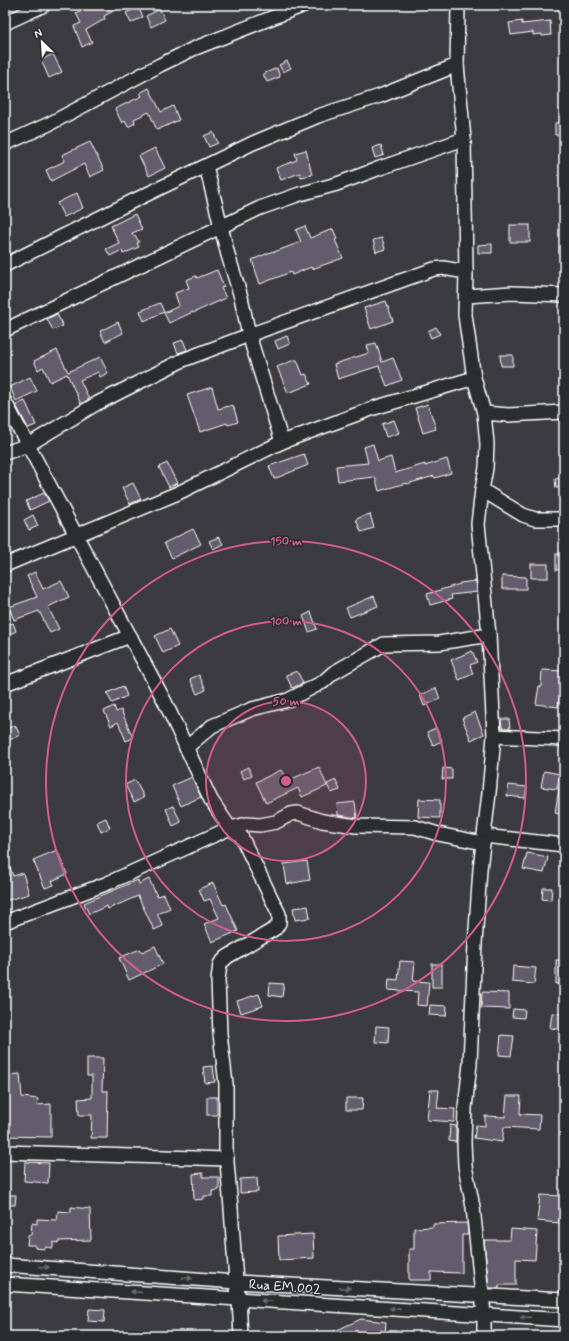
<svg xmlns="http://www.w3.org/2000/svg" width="569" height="1341" viewBox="0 0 569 1341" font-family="Mynerve,sans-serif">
	<rect width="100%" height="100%" fill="#3b3b41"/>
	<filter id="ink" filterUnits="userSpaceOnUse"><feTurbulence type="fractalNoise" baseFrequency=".025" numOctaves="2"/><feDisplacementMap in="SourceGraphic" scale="8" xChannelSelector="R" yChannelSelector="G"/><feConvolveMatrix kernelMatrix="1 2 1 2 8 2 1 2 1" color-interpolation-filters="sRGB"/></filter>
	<g filter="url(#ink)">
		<g fill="#625b6c" stroke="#fff">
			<polygon points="92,5 125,5 104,16 105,19 86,30 92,42 82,47 74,26 81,23 76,13"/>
			<polygon points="138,7 143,17 131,23 126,13"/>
			<polygon points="160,9 165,20 151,27 146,16"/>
			<polygon points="522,21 522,24 550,21 551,35 542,36 542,34 533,35 533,32 511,35 509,23"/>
			<polygon points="53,54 62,72 49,78 41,60"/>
			<polygon points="287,61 291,68 283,72 279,65"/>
			<polygon points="277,68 280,77 267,82 263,74"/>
			<polygon points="149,88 161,112 173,106 179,120 157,130 149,112 134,119 135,123 128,127 125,121 122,123 115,109 142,96 140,93"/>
			<polygon points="564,122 564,135 555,135 555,123"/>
			<polygon points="213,132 218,143 209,147 204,136"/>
			<polygon points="90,142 104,170 90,177 84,164 51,181 46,170 65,161 62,155"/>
			<polygon points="381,145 384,155 375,158 372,148"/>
			<polygon points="155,148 165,168 149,176 139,156"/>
			<polygon points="306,150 312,175 301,177 300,173 281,180 276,168 297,160 295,153"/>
			<polygon points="77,193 83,208 64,217 57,203"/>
			<polygon points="135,214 142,229 132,233 133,236 135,235 139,242 137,243 139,247 123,254 122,250 110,256 106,249 119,243 111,226"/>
			<rect x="510" y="225" width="20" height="17"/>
			<polygon points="305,226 310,238 333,229 337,239 335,240 343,258 312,269 311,267 292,275 291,272 260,284 252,260 273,251 274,252 301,242 296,230"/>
			<polygon points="382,238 385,249 376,252 373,240"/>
			<polygon points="492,244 492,253 478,253 478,245"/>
			<polygon points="217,270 224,287 221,288 226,298 193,313 193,312 169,323 164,313 179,306 175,293 189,288 186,280 196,276 197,278"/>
			<polygon points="386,301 393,321 371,329 364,308"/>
			<polygon points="160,303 164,312 144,321 140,311"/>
			<polygon points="57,314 63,326 53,330 47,319"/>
			<polygon points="118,322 123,333 105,342 100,331"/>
			<polygon points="436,327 440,334 431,338 428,331"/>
			<polygon points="287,336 290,344 278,349 275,341"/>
			<polygon points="183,340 187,350 178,353 174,343"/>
			<polygon points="376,343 382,362 393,358 402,380 387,386 379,366 338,379 334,364 369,353 367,345"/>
			<polygon points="57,350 68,372 100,357 108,373 100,377 98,372 80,380 89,399 81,404 67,374 50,382 43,367 38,370 34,361"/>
			<polygon points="500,355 513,355 513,366 501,366"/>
			<polygon points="294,360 297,360 303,375 306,374 311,384 288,393 277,367"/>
			<polygon points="30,377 37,391 16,401 10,387"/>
			<polygon points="212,387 218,409 233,405 238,422 228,425 227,423 200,432 187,395"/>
			<polygon points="25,401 36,425 28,428 16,405"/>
			<polygon points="428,404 436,429 423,433 415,408"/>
			<polygon points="394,420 399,433 386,437 382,424"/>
			<polygon points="373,444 378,461 391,457 395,473 425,464 425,466 447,459 451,473 435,478 434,476 407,484 406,483 379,491 375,477 338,481 336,466 368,463 364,447"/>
			<polygon points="304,454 308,465 274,479 269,466"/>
			<polygon points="167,463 177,483 169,487 159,467"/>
			<polygon points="564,478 564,487 556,488 555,479"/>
			<polygon points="133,483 141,499 130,504 122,488"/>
			<polygon points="44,493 49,501 30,510 26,501"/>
			<polygon points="370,514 374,528 361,532 356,519"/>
			<polygon points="33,515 38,526 29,530 24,520"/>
			<polygon points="193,529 201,544 172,558 164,543"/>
			<polygon points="219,537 223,544 213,549 209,541"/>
			<rect x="556" y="554" width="8" height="16"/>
			<rect x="531" y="564" width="17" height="14"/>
			<polygon points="35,572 43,589 61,581 69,597 48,607 59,629 50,633 39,611 14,620 9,607 37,597 27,576"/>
			<polygon points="502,576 526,577 526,589 502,589"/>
			<polygon points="476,581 477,592 451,595 452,599 430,605 427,594 460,584 460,583"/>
			<polygon points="374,596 378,606 350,617 346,608"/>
			<polygon points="311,612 317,629 309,632 303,616"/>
			<polygon points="13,623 16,631 8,635 5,626"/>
			<polygon points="170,629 178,646 163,653 155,636"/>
			<polygon points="472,651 477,662 470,665 473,674 459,680 451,660"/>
			<polygon points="542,670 564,671 564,683 562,683 558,707 536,704 539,686 541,687"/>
			<polygon points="297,671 303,683 292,688 286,675"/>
			<polygon points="199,675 206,690 197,694 190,679"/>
			<polygon points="123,686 127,696 112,703 107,693"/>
			<polygon points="436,688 440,699 424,706 420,695"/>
			<polygon points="114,706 116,712 121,710 133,738 126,741 118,722 111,726 104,711"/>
			<polygon points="475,712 484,734 471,740 462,718"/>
			<polygon points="501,719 509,719 510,729 502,728"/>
			<polygon points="15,725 20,735 5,742 5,730"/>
			<polygon points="436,728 442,741 433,745 427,732"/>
			<polygon points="248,767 252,775 244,779 240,771"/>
			<polygon points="319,767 327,786 302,797 298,788 266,803 256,782 281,770 287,781"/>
			<polygon points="443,768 452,769 452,779 442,779"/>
			<polygon points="544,771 560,774 557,789 541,787"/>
			<polygon points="192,777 201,797 181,806 172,786"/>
			<polygon points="135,780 144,797 134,802 125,785"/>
			<polygon points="336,780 340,790 331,793 327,784"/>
			<polygon points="508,785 527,787 525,798 507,796"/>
			<polygon points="559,788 564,789 564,815 555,813"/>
			<polygon points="419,799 440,800 440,818 418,817"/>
			<polygon points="355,802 357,818 338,815 337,804"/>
			<polygon points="173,806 181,822 173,826 166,809"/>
			<polygon points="106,818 110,828 101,832 97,822"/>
			<polygon points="57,850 67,874 52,881 54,885 45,888 33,860"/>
			<polygon points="527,853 548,857 544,873 523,869"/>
			<polygon points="5,856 6,856 13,876 23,873 29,894 5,901"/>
			<polygon points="307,861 310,880 287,884 284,864"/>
			<polygon points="149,879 157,896 164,894 170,908 157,914 163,926 154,930 138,896 108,909 107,906 89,914 84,903 138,880 139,884"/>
			<polygon points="213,883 223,905 226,904 238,931 212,942 204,924 219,918 210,899 204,901 199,889"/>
			<polygon points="543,888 552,888 551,900 542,899"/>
			<polygon points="308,906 310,918 295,920 293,908"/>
			<polygon points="155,946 163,964 129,980 119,958 140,949 142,952"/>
			<rect x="556" y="960" width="8" height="24"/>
			<polygon points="400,961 415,962 413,981 429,982 427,1006 417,1005 418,992 388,990 389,979 398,980"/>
			<rect x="432" y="964" width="10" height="23"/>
			<polygon points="513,966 536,968 534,984 512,982"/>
			<polygon points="270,983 284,984 282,997 269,995"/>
			<polygon points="482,992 509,993 509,1009 481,1008"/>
			<polygon points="259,994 263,1006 241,1013 237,1001"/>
			<polygon points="430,1005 447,1006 446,1016 429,1015"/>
			<polygon points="513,1009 525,1010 524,1018 512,1017"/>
			<polygon points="552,1013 564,1014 564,1030 550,1028"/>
			<polygon points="376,1026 389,1027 388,1043 375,1042"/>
			<polygon points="501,1035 514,1036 511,1056 499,1055"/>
			<polygon points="87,1058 103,1058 102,1091 108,1091 107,1138 91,1138 92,1115 79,1115 78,1099 92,1098 92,1076 87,1076"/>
			<polygon points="213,1066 215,1082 205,1083 203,1067"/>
			<polygon points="20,1074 22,1097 38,1099 37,1105 51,1104 51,1137 5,1136 7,1091 5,1091 5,1075"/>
			<polygon points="430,1090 439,1090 437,1108 455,1109 454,1122 427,1120"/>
			<polygon points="507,1096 521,1096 520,1114 540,1115 539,1129 504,1127 502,1142 474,1138 476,1125 485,1126 485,1116 505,1117"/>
			<rect x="207" y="1097" width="10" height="18"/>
			<polygon points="346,1098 363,1098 362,1110 346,1110"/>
			<polygon points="450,1125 456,1126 456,1142 449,1141"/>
			<polygon points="25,1162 49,1163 48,1183 24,1181"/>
			<polygon points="203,1173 203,1177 219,1177 219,1190 212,1191 212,1196 204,1196 204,1199 194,1200 193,1174"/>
			<polygon points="257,1178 258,1192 240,1193 240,1179"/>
			<polygon points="5,1195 16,1195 15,1205 5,1205"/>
			<polygon points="540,1195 562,1196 560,1223 537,1221"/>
			<polygon points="71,1207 90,1209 91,1240 58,1241 58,1243 53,1242 53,1248 45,1247 45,1249 35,1248 35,1245 27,1245 28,1235 31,1235 32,1223 37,1224 37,1219 57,1220 58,1211 71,1212"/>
			<polygon points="467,1223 468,1235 462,1235 462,1273 431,1272 431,1280 409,1280 409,1249 414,1249 414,1228 433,1227 433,1224"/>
			<polygon points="511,1229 537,1231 535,1260 516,1259 516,1285 499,1285 499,1288 489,1288 484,1240 510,1240"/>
			<polygon points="313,1234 314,1258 279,1260 278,1236"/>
			<polygon points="89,1309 105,1310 104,1322 88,1321"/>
			<polygon points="361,1319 386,1322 385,1334 361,1332 352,1336 324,1336"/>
		</g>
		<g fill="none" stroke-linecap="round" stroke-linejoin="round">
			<defs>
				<g id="minor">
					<polyline points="458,5 457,65 464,139 466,272 465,315 474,378 484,413 487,444 486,468 482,490 478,524 489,635 494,736 489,793 480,869 475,944 470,1064 465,1108 464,1142 465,1166 473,1207 484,1314 484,1336"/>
					<polyline points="5,23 44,5"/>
					<polyline points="5,144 49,124 160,65 193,49 304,5"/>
					<polyline points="206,166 228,255 241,297 249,335 282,442"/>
					<polyline points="5,265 131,202 253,143 318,116 380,96 457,65"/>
					<polyline points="466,296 512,293 564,295"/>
					<polyline points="5,330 260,208 300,194 337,184 380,168 464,139"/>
					<polyline points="5,402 164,700 211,800 230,828 241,836 279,914 279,923 276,928 227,957 220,964 218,980 220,1034 226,1084 226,1151 231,1208 236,1282 239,1299 241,1336"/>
					<polyline points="484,413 508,415 564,412"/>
					<polyline points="5,453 28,445 96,404 183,360 249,335 434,269 443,268 466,272"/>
					<polyline points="482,490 523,515 535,519 564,519"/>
					<polyline points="5,565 178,493 282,442 374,408 474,378"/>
					<polyline points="5,684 130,636"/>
					<polyline points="494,736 564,739"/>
					<polyline points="186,748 212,726 252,709 288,700 323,682 333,673 384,644 439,643 489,635"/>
					<polyline points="484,836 564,845"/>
					<polyline points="5,922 108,883 230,828 247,824 260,825 276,822 291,814 298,813 322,821 356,826 415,827 438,834 483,843"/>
					<polyline points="5,1152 227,1159"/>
					<polyline points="5,1265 236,1282 564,1300"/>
					<polyline points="5,1284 564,1320"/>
				</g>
			</defs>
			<use href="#minor" stroke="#fff" stroke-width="16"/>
			<use href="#minor" stroke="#2a2d2e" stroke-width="13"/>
		</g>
		<defs><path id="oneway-solid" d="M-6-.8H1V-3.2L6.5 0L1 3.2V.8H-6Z"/></defs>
		<g fill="#6a6c6d">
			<use href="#oneway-solid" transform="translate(44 1267) rotate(4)"/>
			<use href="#oneway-solid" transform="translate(187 1278) rotate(4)"/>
			<use href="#oneway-solid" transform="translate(345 1288) rotate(3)"/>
			<use href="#oneway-solid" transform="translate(136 1292) rotate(-176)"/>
			<use href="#oneway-solid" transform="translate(266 1301) rotate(-176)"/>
			<use href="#oneway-solid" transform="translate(395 1309) rotate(-176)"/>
			<use href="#oneway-solid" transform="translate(525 1317) rotate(-176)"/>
		</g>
	</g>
	<circle cx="286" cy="781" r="80" fill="#d45d8c" fill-opacity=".12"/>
	<g fill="none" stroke="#d45d8c" stroke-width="2">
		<circle cx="286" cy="781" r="80"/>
		<circle cx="286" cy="781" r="160"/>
		<circle cx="286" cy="781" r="240"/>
	</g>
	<g text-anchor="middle" stroke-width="3" stroke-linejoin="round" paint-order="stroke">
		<g font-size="14" fill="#fff" stroke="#2a2d2e">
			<text transform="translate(285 1286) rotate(4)" y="5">Rua EM.002</text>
		</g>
	</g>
	<circle cx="286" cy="781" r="6" fill="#d45d8c" stroke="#2a2d2e" stroke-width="2"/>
	<g font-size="12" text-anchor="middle" font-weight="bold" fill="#d45d8c" stroke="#2a2d2e" stroke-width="3" stroke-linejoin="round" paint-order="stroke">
		<text x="286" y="545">150 m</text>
		<text x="286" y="625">100 m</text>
		<text x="286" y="705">50 m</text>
	</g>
	<rect width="569" height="1341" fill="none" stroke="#2a2d2e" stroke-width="20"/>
	<rect x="10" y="10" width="549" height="1321" fill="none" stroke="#fff" stroke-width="1.5" filter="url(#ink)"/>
	<g transform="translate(42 42) rotate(335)" stroke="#2a2d2e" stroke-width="3" paint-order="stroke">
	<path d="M0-3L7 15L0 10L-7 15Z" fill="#ffffff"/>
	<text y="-6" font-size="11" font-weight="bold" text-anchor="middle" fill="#ffffff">N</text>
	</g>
</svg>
